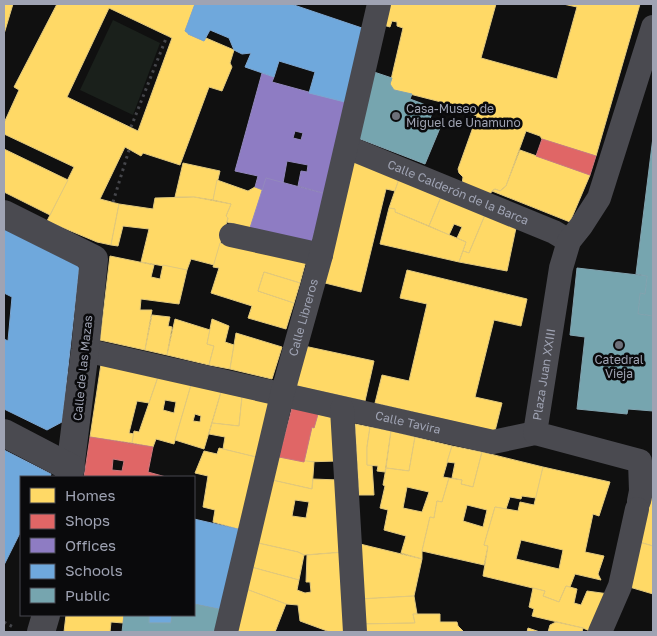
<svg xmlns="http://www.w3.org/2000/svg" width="657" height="636" viewBox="0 0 657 636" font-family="'Golos Text',sans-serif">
	<rect width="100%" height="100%" fill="#101010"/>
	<polygon fill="#1a201b" points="113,20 160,43 133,115 80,90"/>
	<g fill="#ffd966" stroke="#e2c97d" fill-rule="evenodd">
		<polygon points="4,4 13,4 4,34"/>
		<path d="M57 4H195L185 31 188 33V34L204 41 206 38 234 50 230 63 232 67 222 91 209 87 180 165 143 153 141 156 125 147 100 199 119 204 111 245 97 242 47 221 74 167 4 134V123L19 90 14 87ZM109 8 172 38 138 131 67 97Z"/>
		<polygon points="388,4 496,4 481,58 557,79 577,7 563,4 640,4 596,156 542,139 540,136 526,131 506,186 500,191 495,189 492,191 489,196 462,184 463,177 459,173 458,169 477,116 448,106 449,104 394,90 391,87 390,84 403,28 397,26 397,22 392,21 390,27 383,25"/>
		<polygon points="4,149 68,180 50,215 4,192"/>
		<polygon points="520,150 590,175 570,222 492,191 495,189 500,191 506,186"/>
		<polygon points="351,159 399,179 395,191 386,189 361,292 321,282"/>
		<polygon points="183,163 220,171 213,200 194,197 175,197"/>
		<polygon points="399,179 441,197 429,226 395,212 395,209 389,208"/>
		<polygon points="217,180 248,191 255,187 263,190 250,228 227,222 228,218 226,216 231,204 213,200"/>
		<polygon points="194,197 231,204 226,216 228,218 214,265 191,259 187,270 141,262 149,229 123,226 118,246 111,245 119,204 153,209 155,198"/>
		<polygon points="441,197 485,215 469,253 463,251 466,242 457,238 462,227 454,224 449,235 429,226"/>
		<polygon points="389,208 395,209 395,212 466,242 459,262 380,244"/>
		<polygon points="485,215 516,228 507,271 459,262 463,251 469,253"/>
		<polygon points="220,243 306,261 300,283 264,272 258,291 294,303 286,329 248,318 252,306 211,293 219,268 213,267"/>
		<polygon points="110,256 154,265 151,277 160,279 163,265 187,270 179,304 141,299 140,310 152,310 145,350 100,340"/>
		<polygon points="407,270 527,299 521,326 494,320 475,397 502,403 495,431 375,403 382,375 409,381 427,304 400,298"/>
		<polygon points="264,272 300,283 294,303 258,291"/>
		<polygon points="152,315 170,317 168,326 172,327 167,355 145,350"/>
		<polygon points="175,319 210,330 207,344 214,346 209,365 167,355"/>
		<polygon points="212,319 229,326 225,342 234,345 230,369 209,365 214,346 207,344"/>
		<polygon points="236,333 282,347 272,379 230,369"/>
		<polygon points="304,346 374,361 365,401 297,386"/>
		<polygon points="101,364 158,377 149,403 137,401 129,433 134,434 132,443 90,437"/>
		<path d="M158 377 191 385 174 444 156 439 153 447 132 443 134 431 139 432ZM165 400 176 402 174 413 163 410Z"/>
		<path d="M191 385 221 392 204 449 175 440ZM195 414 201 416 200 422 193 421Z"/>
		<polygon points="221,392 242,397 239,426 212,423"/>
		<polygon points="242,397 270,403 256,457 223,449 225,437 209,434 212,423 239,426"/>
		<polygon points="318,414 336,419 338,461 304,462 312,427 314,428"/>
		<polygon points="355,424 370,427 367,447 367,465 372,465 374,495 359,495"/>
		<polygon points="370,427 391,431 385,472 377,471 378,466 367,465 367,447"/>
		<polygon points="391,431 415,437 409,471 386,468"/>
		<path d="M415 437 452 446 443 477 449 478 442 502 437 501 434 518 430 517 422 551V559L401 553 406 536 384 530 388 510 380 508 385 486 383 485 386 468 409 471ZM407 487 429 492 422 512 403 508Z"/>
		<polygon points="452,446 482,452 473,487 461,484 462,480 452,478 455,463 447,462"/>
		<polygon points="219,448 256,457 242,530 213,522 215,510 203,507 208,476 195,473 204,451 217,454"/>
		<path d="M482 452 543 467 536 498 522 496 521 499 510 497 506 509 495 507 484 545 488 546 484 565 422 551 430 517 434 518 437 501 442 502 449 478 462 480 461 484 473 487ZM467 505 487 510 483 527 463 521Z"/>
		<polygon points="279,457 314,462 312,489 272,480"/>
		<path d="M543 467 610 482 599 516 593 514 585 552 604 556 598 574 601 580 575 574 570 587 566 586 559 602 543 596 545 591 483 576 488 546 484 545 495 507 518 511 520 502 534 505ZM521 540 563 550 559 569 516 559Z"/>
		<path d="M313 479 339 480 344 552 304 555 298 552 258 543 272 480 312 489ZM295 500 309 502 306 518 292 516Z"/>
		<polygon points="653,494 653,546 639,542"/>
		<polygon points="639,542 653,546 653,594 626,586"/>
		<polygon points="258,543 298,552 304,555 299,580 251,567"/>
		<polygon points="360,544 422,559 414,596 360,599"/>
		<polygon points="344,552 345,632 330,632 300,621 298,605 286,604 246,589 251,567 299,580 297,590 305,593 311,592 310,582 306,582 307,555"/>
		<polygon points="566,586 577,589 574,603 581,605 587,591 609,594 592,632 583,628 532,616 534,609 529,607 533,588 545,591 543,596 559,602"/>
		<polygon points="246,589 286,604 275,632 231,632"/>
		<polygon points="414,596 417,614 413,614 415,623 362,624 360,599"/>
		<polygon points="413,614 440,614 440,622 457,622 458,626 464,632 362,632 362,624 415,623"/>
		<polygon points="66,615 124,615 123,623 111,622 110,632 64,632"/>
		<polygon points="556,622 583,628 582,632 548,632 550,625"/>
		<polygon points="528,628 540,632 527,632"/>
	</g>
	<g fill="#e06666" stroke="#cc787d" fill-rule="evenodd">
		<polygon points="542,139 596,156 590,175 536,156"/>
		<polygon points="292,408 318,414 314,428 312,427 304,462 279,457"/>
		<path d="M90 437 153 447 148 472 166 477H84ZM113 459 124 461 122 471 112 470Z"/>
	</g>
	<g fill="#8e7cc3" stroke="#9388be" fill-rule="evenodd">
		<path d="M262 73 274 77 272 82 349 103 326 194 298 186 301 171 307 172 308 165 287 161 283 183 266 178 263 190 255 187 258 176 235 171ZM295 131 303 133 301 140 293 138Z"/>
		<polygon points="266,178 326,194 311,243 250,228"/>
	</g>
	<g fill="#6fa8dc" stroke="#7da6d0">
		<polygon points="195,4 291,4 365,29 349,103 309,93 315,72 279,61 274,77 245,67 251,53 242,54 234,50 229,38 210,30 204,41 188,34 188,33 185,31"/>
		<polygon points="4,225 73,258 79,269 62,422 47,430 4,409 4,339 8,341 12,297 4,293"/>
		<polygon points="4,450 51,474 50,477 21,477 21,531 4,565"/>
		<polygon points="194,519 242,530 223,610 194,604"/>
		<polygon points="129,615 172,615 171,623 149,623 149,615"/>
	</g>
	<g fill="#76a5af" stroke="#82a4b0">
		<polygon points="371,71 392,78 390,84 394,90 412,94 410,99 434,108 428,124 440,128 425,164 355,137"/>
		<polygon points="653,137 653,316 638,314 640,293 645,294 647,276 636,274"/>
		<polygon points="577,268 647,276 645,294 640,293 638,314 653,316 653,411 628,409 627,414 577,409 585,337 570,335"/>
		<polygon points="194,604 223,610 217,632 122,632 124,615 149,615 149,623 171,623 172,615 194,615"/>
	</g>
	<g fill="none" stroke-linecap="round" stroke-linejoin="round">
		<g stroke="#45464b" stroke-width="3" stroke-dasharray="2.5 4" stroke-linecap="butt">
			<polyline points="131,127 167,36"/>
			<polyline points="113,202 129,150"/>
			<polyline points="4,622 15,628"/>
		</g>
		<g stroke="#4a4a50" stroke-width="24">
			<path id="s1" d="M347 147 554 232 569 241"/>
			<polyline points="231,235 321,255"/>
			<path id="s2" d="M85 350 493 442 535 433"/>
			<polyline points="342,409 355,632"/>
			<path id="s3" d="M639 501 641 491 640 461 535 433 561 268 569 241 581 226 599 198 653 27"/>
			<path id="s4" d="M226 632 282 395 321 255 379 4"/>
			<polyline points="600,632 620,586 637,509"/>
		</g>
		<g stroke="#4a4a50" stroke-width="28">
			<polyline points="4,214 94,259 85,350 69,477"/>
			<polyline points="4,433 71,468"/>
			<polyline points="41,632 46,615"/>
		</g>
	</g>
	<g fill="#6d707a" stroke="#0a0a0c" stroke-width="2">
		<circle cx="396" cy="116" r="5"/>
		<circle cx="619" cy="345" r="5"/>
	</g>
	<g text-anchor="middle" stroke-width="5" stroke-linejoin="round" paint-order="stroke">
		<g font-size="12" fill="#9fa3b3" stroke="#0a0a0c" text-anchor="start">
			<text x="406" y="113">Casa-Museo de<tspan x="406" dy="14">Miguel de Unamuno</tspan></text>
			<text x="619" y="364" text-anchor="middle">Catedral<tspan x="619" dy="14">Vieja</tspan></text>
		</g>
		<g font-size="12" fill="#9fa3b3" stroke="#0a0a0c">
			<text dy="4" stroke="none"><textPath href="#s1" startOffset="120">Calle Calderón de la Barca</textPath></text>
			<text dy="4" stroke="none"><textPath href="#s4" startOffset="324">Calle Libreros</textPath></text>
			<text transform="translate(83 368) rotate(-84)" y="4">Calle de las Mazas</text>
			<text dy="4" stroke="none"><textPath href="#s3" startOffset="208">Plaza Juan XXIII</textPath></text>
			<text dy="4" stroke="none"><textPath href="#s2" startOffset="331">Calle Tavira</textPath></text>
		</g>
	</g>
	<rect width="657" height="636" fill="none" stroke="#9fa3b3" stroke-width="10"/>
	<rect x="20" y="476" width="175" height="140" fill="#0a0a0c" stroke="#46474f"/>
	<rect x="30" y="488" width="25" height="15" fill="#ffd966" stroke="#46474f"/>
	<text x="65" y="501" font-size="15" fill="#9fa3b3">Homes</text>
	<rect x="30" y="514" width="25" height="15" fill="#e06666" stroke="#46474f"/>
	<text x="65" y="526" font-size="15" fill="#9fa3b3">Shops</text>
	<rect x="30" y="538" width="25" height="15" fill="#8e7cc3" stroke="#46474f"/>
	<text x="65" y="551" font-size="15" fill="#9fa3b3">Offices</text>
	<rect x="30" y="564" width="25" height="15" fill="#6fa8dc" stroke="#46474f"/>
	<text x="65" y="576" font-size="15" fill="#9fa3b3">Schools</text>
	<rect x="30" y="588" width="25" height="15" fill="#76a5af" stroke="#46474f"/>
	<text x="65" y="601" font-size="15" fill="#9fa3b3">Public</text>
</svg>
